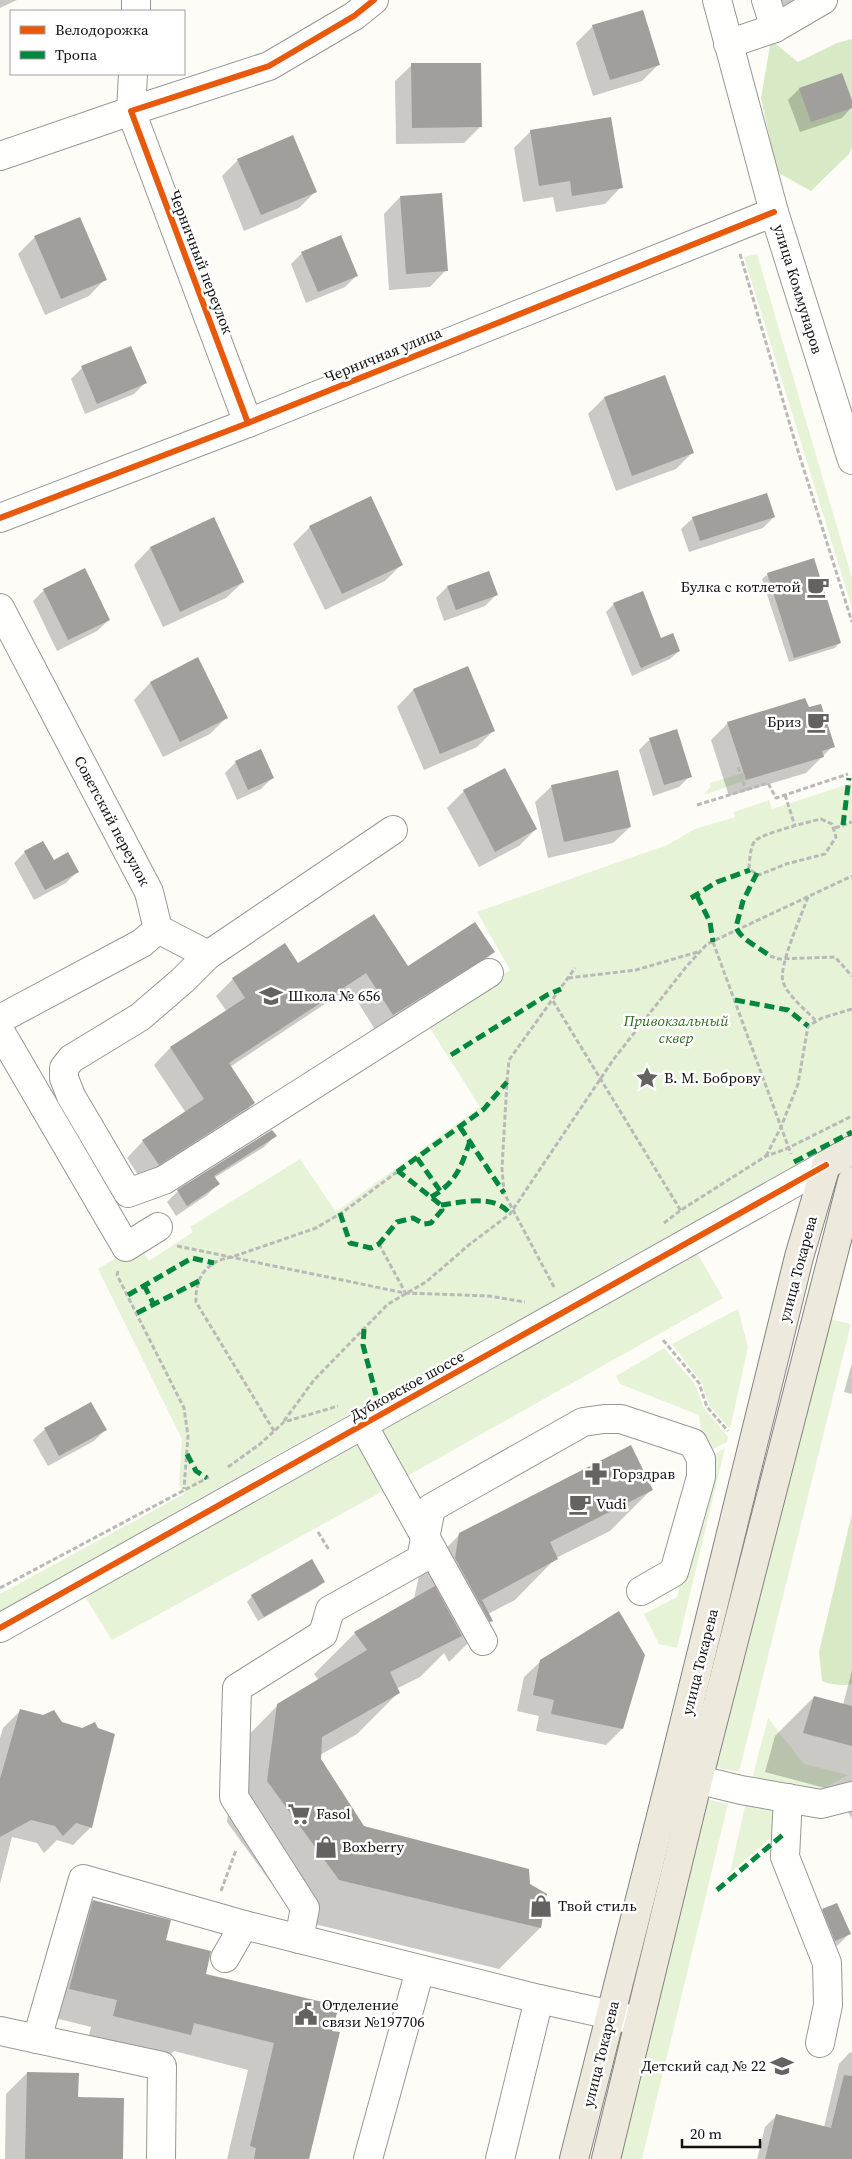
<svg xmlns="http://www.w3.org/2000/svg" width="852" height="2159" viewBox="0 0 852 2159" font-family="'Source Serif 4',serif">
	<rect width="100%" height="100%" fill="#fdfcf7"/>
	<g fill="#e7f3d7">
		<polygon points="757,254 852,578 852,608 744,257"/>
		<polygon points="743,773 746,780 704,795 710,787 710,783"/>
		<polygon points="852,783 852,1137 610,1268 571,1297 438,1369 380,1397 187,1505 0,1617 0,1594 184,1494 179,1484 182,1439 98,1269 138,1244 149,1261 193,1232 190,1227 300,1159 336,1212 480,1107 426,1022 510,970 477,912 667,845 695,829 735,817 734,812 769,800 772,809"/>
		<polygon points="696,1251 723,1298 402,1479 375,1430"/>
		<polygon points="738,1309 748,1347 730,1429 709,1405 701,1382 672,1344"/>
		<polygon points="824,1318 851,1324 739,1772 710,1766"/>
		<polygon points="664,1348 695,1384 704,1408 728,1437 727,1442 709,1451 702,1441 699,1415 620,1384 616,1376"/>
		<polygon points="357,1438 385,1490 112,1640 82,1592"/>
		<polygon points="725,1448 677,1648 659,1644 644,1614 677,1597 708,1475 709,1458"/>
		<polygon points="768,1718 804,1764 848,1775 813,1794 752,1779"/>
		<polygon points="702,1798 728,1804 642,2159 615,2159"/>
		<polygon points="746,1802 768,1806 774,1814 774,1835 730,1873"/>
	</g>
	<g fill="#d8eac5">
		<polygon points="852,39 852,147 849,154 811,191 777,172 761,98 771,40 798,62 837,43"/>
		<path d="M852 1513V1684C842 1686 832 1685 822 1681L819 1652Z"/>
	</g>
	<g fill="#0003">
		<polygon points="0,0 17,0 0,8"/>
		<polygon points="776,0 798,0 779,7"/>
		<polygon points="593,26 659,64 642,81 593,96 576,43"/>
		<polygon points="412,65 481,126 464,143 396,144 395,81"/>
		<polygon points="799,89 852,104 852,107 842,118 800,132 788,100"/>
		<polygon points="531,131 621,187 605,204 556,212 553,197 523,202 514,148"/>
		<polygon points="238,160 316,191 299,208 244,231 222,176"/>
		<polygon points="400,197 446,270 430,287 389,290 384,214"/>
		<polygon points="35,237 105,279 89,296 45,315 18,254"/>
		<polygon points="302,253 356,276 345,287 306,303 291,264"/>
		<polygon points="82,368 145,383 134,394 85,414 71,379"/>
		<polygon points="604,398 692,453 676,469 616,491 588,414"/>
		<polygon points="774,517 763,528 689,552 681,529 693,518"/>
		<polygon points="214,519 243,582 226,598 163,627 134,565 150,548"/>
		<polygon points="310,527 402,564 385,581 325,610 293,544"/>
		<polygon points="488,572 496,595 485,606 444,621 436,598 447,587"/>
		<polygon points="768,574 840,642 835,648 789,662 762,579"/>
		<polygon points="44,590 109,620 97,631 57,651 33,601"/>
		<polygon points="614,604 660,640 679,651 670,659 632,676 606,612"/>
		<polygon points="197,659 227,717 210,734 163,757 134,700 150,683"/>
		<polygon points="467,668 494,730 477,747 424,770 397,707 413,690"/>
		<polygon points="728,723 833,746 806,773 729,796 711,740"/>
		<polygon points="650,739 690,776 679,787 653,796 639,750"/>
		<polygon points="236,762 272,778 261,789 237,800 225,773"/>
		<polygon points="552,786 630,827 613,843 548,858 535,802"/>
		<polygon points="464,791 536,829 519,846 479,867 447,808"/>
		<polygon points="25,852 53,862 77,872 66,883 34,900 14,863"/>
		<polygon points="494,952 477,968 376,1031 349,988 230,1067 254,1103 237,1120 142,1181 127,1158 143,1141 186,1113 154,1065 170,1048 227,1012 216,996 233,979 298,965 408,968"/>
		<polygon points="275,1136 264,1147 214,1178 218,1184 207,1195 176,1216 167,1202 178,1191"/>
		<polygon points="852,1363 852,1394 844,1392"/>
		<polygon points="45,1429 105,1430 94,1441 48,1466 33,1440"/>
		<polygon points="651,1490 610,1531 556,1558 515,1600 488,1614 491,1620 449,1662 444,1653 420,1677 396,1689 398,1693 357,1734 320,1755 319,1760 364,1827 528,1885 546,1894 540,1928 499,1969 298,1920 227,1822 237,1747 278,1705 319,1681 314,1674 355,1633 414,1599 419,1576 460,1534"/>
		<polygon points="312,1561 323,1582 318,1587 258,1621 247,1602 252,1596"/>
		<polygon points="541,1661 622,1729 606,1745 536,1731 539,1716 517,1711 524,1677"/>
		<polygon points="852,1670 852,1819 836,1791 765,1772 775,1736 814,1697 843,1705"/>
		<polygon points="21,1710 61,1723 91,1827 73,1845 57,1840 44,1853 37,1843 12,1837 0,1884 0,1738 3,1728"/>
		<polygon points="94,1901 165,1941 205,1975 331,2031 308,2159 227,2159 248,2070 174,2051 163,2062 87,2043 91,2027 43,2015 67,1928"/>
		<polygon points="823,1910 849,1934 838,1945 824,1951 812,1921"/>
		<polygon points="850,2052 852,2053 852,2159 757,2159 765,2127 776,2116 824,2127 839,2064"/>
		<polygon points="27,2073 77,2099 121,2159 5,2159 6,2094"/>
	</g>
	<g fill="#a19f9c">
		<polygon points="643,10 660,65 610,80 592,25"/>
		<polygon points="411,63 481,63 482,127 412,128"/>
		<polygon points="842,73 852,100 852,108 811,122 799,88"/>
		<polygon points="611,117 623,188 572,196 570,181 539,186 530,130"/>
		<polygon points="293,135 317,192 261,215 237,159"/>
		<polygon points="442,193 448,271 406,274 400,196"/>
		<polygon points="80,217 107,280 61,299 34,236"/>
		<polygon points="341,235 358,276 318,292 301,252"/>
		<polygon points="131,346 147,383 97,404 81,366"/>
		<polygon points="665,375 694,453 632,476 604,397"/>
		<polygon points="767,493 775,517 700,541 692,517"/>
		<polygon points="371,496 403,565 342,594 309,526"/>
		<polygon points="214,517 244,582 180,612 150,547"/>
		<polygon points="814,558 841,643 794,658 767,573"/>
		<polygon points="85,568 110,620 68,640 43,589"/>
		<polygon points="489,571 498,595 456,610 447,586"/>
		<polygon points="643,591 661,638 673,633 680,651 641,668 613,603"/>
		<polygon points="198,657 228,718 180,742 150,682"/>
		<polygon points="468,666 495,731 440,754 413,689"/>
		<polygon points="805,698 809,707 821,704 835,747 822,751 824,757 746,780 727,722"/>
		<polygon points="677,729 692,777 664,785 649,738"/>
		<polygon points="261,749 274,778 248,790 235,761"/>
		<polygon points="505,768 537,829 495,852 463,790"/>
		<polygon points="618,770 631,827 564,842 551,785"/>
		<polygon points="43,841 54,860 68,852 79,872 45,890 24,851"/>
		<polygon points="374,914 408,966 475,922 495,952 393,1015 366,973 229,1063 255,1103 159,1165 142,1140 204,1099 170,1047 245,998 232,978 285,943 298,963"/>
		<polygon points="272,1130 277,1136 214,1176 220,1184 187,1206 177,1190"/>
		<polygon points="91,1402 107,1430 59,1456 44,1428"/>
		<polygon points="631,1445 653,1490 550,1542 558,1559 482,1600 493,1621 490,1622 455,1558 459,1533"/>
		<polygon points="312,1559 325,1582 264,1617 251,1595"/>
		<polygon points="435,1586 462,1636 390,1672 400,1693 322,1737 321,1759 364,1826 529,1869 530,1884 547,1894 541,1928 339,1880 267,1781 277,1704 367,1650 354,1632"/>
		<polygon points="619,1611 645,1655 623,1729 551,1714 554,1700 533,1695 540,1660"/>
		<polygon points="814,1696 852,1706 852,1746 803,1733"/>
		<polygon points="20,1709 43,1715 54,1710 62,1722 82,1728 95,1722 98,1728 115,1734 92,1828 76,1823 63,1836 55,1826 31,1820 0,1837 0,1779"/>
		<polygon points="93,1900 171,1920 166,1940 211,1951 206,1974 339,2006 332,2031 340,2032 309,2159 254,2159 256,2148 250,2146 274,2043 194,2023 191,2035 113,2016 117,2000 69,1989"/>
		<polygon points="837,1903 851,1934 835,1941 822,1909"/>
		<polygon points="27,2072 79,2073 78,2097 124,2098 123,2159 25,2159"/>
		<polygon points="844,2075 852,2076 852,2159 765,2159 776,2114 831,2128"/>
	</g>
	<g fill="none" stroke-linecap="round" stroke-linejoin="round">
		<defs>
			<g id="minor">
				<polyline points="717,0 774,212 852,460"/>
				<polyline points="766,0 775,28"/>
				<polyline points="136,11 136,0"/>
				<polyline points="728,44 775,28 823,0"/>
				<polyline points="0,156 131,111 133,74"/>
				<polyline points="248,423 131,111 269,66 354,16 374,0"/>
				<polyline points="0,518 248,423 774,212"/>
				<polyline points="0,608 149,892 158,929 142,943 0,1019"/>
				<polyline points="158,929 208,955 393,830"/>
				<polyline points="208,955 183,980 140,1017 71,1059 64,1068 64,1078 71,1096 128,1193 164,1180 489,973"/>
				<polyline points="0,1031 126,1247 158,1227"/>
				<polyline points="363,1425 483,1641"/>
				<polyline points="0,1628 826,1165"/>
				<polyline points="675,1774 741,1790 821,1804 852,1796"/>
				<polyline points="788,1798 785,1857 827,1963 828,2005 820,2043"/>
				<polyline points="299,1939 305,1908 234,1797 237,1688 323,1634 330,1610 421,1559 431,1508 583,1422 604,1419 621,1419 693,1443 701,1459 701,1477 674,1572 641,1591"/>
				<polyline points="225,1958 244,1925 539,1999 634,2020"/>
				<polyline points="0,2031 162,2066 161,2159"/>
				<polyline points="37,2039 83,1879 244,1925"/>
				<polyline points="368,2159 420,1970"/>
				<polyline points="500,2159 539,1999"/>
			</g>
			<g id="major">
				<polyline points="574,2159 672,1773 799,1257 826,1165 852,1150"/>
				<polyline points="606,2159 698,1780 852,1181"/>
			</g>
		</defs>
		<use href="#minor" stroke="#979795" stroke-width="30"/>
		<use href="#major" stroke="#858482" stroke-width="30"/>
		<g stroke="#b9b9b8" stroke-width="3" stroke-dasharray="5 2.5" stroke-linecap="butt">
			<polyline points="740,254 793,435 852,622"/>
			<polyline points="738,767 746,790"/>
			<polyline points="785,795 795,826"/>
			<polyline points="697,805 768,783 776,798 848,774"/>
			<path d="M821 819 832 824 836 837 825 854 786 864 759 875 750 870 749 867C750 859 750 845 756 840 765 833 808 822 821 819Z"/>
			<polyline points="835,828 852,822"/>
			<path d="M808 897C802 914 778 967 783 982 788 996 805 1009 815 1020"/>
			<polyline points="713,942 791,1154"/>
			<polyline points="770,956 779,959 835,957 852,976"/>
			<polyline points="568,978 636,970 701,951"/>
			<polyline points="553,1001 681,1211"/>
			<polyline points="766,1156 781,1127 798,1084 808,1026 822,1018 852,1009"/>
			<polyline points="664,1223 681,1210 766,1156 786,1149 852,1116"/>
			<polyline points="379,1244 405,1292"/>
			<polyline points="177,1246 405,1293 489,1296 525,1302"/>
			<polyline points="118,1271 117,1275 184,1408 188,1436 184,1489"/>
			<polyline points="554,1287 504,1193 502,1168 507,1082 509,1060 575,968"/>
			<polyline points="663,1340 699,1383 707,1407 728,1431"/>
			<polyline points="284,1421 314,1380 388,1304 426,1282 470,1244 510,1214 613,1060 686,967 707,944 852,876"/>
			<path d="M274 1431 196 1302C195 1277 207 1261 232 1257L316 1228 343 1212 397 1172"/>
			<polyline points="228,1467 260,1444 284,1422 338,1406"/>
			<polyline points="318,1532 329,1550"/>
			<polyline points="0,1588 209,1477"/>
			<polyline points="221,1891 236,1850"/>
		</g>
		<use href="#minor" stroke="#fffffe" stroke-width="28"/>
		<use href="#major" stroke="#ede9dc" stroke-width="28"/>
		<g stroke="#00873e" stroke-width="5" stroke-dasharray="10 5" stroke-linecap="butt">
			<polyline points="843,825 849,778"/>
			<path d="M757 873 743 901 736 927C740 939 760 948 770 956"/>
			<polyline points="697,896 710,922 713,942"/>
			<polyline points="691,898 717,882 750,870"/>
			<polyline points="735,1000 788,1010 808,1026"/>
			<polyline points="451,1055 547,995 561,989"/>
			<polyline points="460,1127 504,1193"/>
			<polyline points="417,1158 441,1192"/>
			<polyline points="794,1162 852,1132"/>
			<polyline points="397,1172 484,1109 507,1082"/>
			<path d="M431 1197C456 1183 461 1167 470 1141"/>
			<path d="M441 1205C462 1202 496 1194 510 1214"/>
			<polyline points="340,1213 350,1243 371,1248 379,1244 397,1222 413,1218 424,1224 431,1223 442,1210 441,1205 398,1171"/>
			<polyline points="144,1285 154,1305"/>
			<polyline points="128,1295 192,1258 214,1263"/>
			<polyline points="137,1313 199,1281"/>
			<polyline points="364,1329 363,1345 376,1395"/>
			<polyline points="187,1454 196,1471 207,1478"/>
			<polyline points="717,1890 785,1833"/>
		</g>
		<defs>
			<g id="cycleway">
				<polyline points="248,423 131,111 269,66 354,16 374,0"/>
				<polyline points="0,518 248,423 774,212"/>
				<polyline points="0,1628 826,1165"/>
			</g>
		</defs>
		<use href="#cycleway" stroke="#fff" stroke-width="9"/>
		<use href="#cycleway" stroke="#e8590c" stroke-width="6"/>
	</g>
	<defs>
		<symbol id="cafe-bare" viewBox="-9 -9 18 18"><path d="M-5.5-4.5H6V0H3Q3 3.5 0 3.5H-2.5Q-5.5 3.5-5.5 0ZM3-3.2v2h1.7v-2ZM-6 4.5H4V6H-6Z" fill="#646362" stroke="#fff" stroke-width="2.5" paint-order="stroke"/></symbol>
		<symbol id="school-bare" viewBox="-9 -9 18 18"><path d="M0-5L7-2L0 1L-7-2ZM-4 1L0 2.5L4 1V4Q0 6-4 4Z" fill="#646362" stroke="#fff" stroke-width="2.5" paint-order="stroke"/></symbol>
		<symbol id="sight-bare" viewBox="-9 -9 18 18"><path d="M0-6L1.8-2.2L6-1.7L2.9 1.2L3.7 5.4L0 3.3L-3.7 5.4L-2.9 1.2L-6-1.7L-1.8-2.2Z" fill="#646362" stroke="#fff" stroke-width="2.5" paint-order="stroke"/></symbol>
		<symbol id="pharmacy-bare" viewBox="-9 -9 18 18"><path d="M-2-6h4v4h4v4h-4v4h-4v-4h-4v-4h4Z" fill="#646362" stroke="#fff" stroke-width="2.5" paint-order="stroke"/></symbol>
		<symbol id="supermarket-bare" viewBox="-9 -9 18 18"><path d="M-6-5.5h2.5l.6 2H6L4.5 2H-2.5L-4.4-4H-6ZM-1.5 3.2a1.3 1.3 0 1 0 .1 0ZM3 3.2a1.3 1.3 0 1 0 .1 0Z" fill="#646362" stroke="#fff" stroke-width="2.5" paint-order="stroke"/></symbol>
		<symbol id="shop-bare" viewBox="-9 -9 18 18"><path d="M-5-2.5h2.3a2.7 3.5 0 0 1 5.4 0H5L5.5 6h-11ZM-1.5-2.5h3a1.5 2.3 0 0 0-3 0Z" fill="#646362" stroke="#fff" stroke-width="2.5" paint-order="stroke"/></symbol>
		<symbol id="civic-bare" viewBox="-9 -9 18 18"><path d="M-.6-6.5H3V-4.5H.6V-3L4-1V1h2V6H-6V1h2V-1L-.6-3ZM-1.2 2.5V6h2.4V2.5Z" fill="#646362" stroke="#fff" stroke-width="2.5" paint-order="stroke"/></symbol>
	</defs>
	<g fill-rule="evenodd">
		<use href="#cafe-bare" x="802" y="571" width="32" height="32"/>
		<use href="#cafe-bare" x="802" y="706" width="32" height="32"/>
		<use href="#school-bare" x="255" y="980" width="32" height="32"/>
		<use href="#sight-bare" x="631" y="1062" width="32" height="32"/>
		<use href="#pharmacy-bare" x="580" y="1458" width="32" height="32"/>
		<use href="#cafe-bare" x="564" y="1488" width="32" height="32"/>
		<use href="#supermarket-bare" x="283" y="1798" width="32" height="32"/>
		<use href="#shop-bare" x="310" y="1831" width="32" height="32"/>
		<use href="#shop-bare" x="525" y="1890" width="32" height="32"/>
		<use href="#civic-bare" x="290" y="1998" width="32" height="32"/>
		<use href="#school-bare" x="766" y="2050" width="32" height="32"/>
	</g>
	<g text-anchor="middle" stroke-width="5" stroke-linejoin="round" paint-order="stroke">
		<g font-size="15" fill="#111" stroke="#fff">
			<text transform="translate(201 262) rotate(69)" y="5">Черничный переулок</text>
			<text transform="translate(798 289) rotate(73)" y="5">улица Коммунаров</text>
			<text transform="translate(383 355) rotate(-22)" y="5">Черничная улица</text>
			<text transform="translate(112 821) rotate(62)" y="5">Советский переулок</text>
			<text transform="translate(798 1269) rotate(-75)" y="5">улица Токарева</text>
			<text transform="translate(407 1386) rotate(-29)" y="5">Дубковское шоссе</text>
			<text transform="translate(700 1662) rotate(-76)" y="5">улица Токарева</text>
			<text transform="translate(601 2054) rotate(-76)" y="5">улица Токарева</text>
		</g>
		<g font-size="15" fill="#111" stroke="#fff" text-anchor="start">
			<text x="801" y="592" text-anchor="end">Булка с котлетой</text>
			<text x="801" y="727" text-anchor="end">Бриз</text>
			<text x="288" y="1001">Школа № 656</text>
			<text x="664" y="1083">В. М. Боброву</text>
			<text x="612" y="1479">Горздрав</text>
			<text x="596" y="1509">Vudi</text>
			<text x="316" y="1819">Fasol</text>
			<text x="342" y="1852">Boxberry</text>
			<text x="558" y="1911">Твой стиль</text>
			<text x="322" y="2010">Отделение<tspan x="322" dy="17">связи №197706</tspan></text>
			<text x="766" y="2071" text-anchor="end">Детский сад № 22</text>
		</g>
		<g font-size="15" font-style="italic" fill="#2f6b1f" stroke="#fff">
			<text x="676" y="1026">Привокзальный<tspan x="676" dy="17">сквер</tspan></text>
		</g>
	</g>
	<rect x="10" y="10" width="175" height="65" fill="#ffffff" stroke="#a0a0a0"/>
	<rect x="20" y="26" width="25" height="8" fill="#e8590c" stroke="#a0a0a0"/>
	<text x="55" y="35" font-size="15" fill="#111111">Велодорожка</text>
	<rect x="20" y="51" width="25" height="8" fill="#00873e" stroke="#a0a0a0"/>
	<text x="55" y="60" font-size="15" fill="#111111">Тропа</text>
	<path d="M682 2139v8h78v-8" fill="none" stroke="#111111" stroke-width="2.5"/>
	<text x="690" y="2139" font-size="15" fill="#111111" stroke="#ffffff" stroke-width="4" paint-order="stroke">20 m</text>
</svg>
